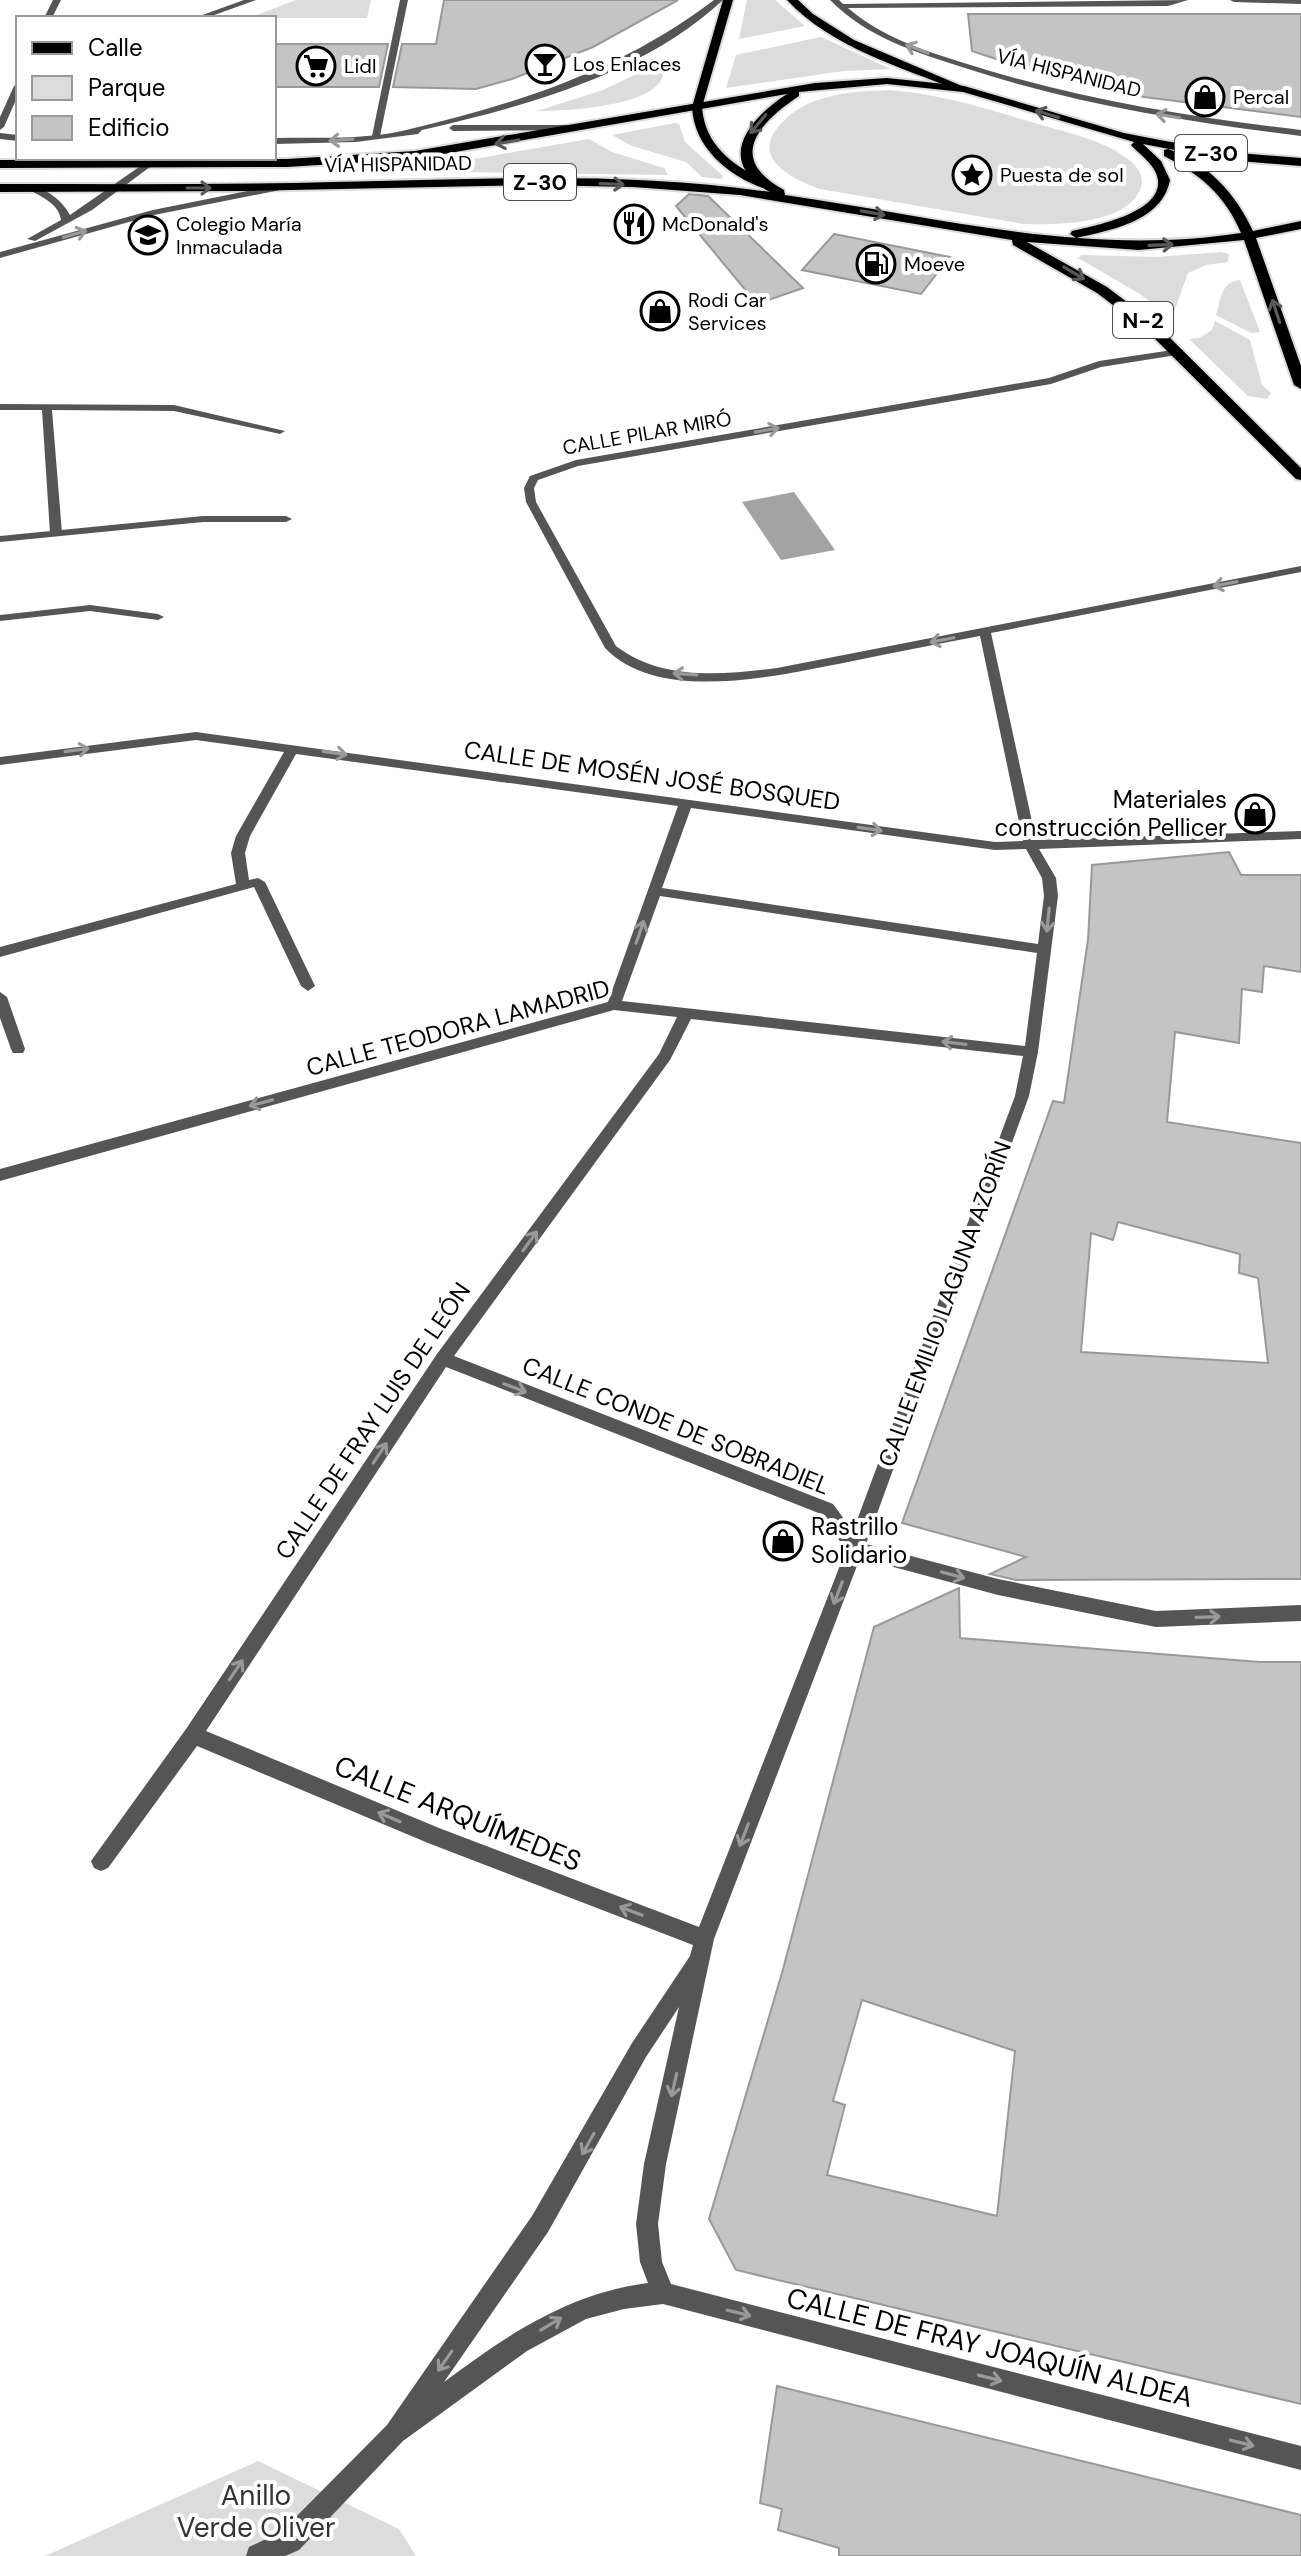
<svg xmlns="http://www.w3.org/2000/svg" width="1301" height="2556" viewBox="0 0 1301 2556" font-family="'DM Sans',sans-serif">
	<rect width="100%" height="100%" fill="#fff"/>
	<g fill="#dcdcdc">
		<polygon points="296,0 371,0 367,18 249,18"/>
		<polygon points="747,0 775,0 805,26 739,39"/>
		<polygon points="821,37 891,69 844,71 726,88 736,55"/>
		<path d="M668 59C665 67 664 77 659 83 641 107 565 111 537 111L603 90Z"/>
		<path d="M889 90C944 94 993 111 1045 126 1072 134 1102 140 1125 157 1135 164 1145 174 1141 187 1129 225 1055 225 1024 224L820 189C793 179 750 159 779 126 788 115 801 106 815 101 839 92 864 91 889 90Z"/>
		<polygon points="675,123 679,124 685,142 723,176 722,179 702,177 686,162 632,146 612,135"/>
		<polygon points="589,139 612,152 664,168 668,175 458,172 457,162"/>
		<polygon points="1221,252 1229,254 1228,262 1206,265 1188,273 1173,315 1169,316 1140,294 1078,258 1081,255 1157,257"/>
		<path d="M1240 280 1260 332 1251 333 1216 315C1221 298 1221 282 1240 280Z"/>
		<polygon points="1215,321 1250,340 1262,385 1271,393 1267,399 1248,396 1189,339 1199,338 1212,330"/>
		<polygon points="258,2461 399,2529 416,2556 45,2556"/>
	</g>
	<polygon fill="#a3a3a3" points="794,492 835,550 781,560 742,502"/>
	<g fill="#c4c4c4" stroke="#999" stroke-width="2" fill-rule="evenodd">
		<polygon points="444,0 678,0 593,47 512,79 476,89 393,87 402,44 436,44"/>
		<polygon points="968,14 1301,14 1301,117 1144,97 1008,63 972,51"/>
		<polygon points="274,44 388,44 379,87 274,87"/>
		<polygon points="689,194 708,196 803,288 757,304 676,206"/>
		<polygon points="834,234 950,257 921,294 802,270"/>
		<path d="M1229 852 1241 875H1301V972L1264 966 1262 992 1242 989 1239 1043 1175 1032 1167 1122 1301 1143V1579L1016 1580 990 1574 1026 1557 902 1523 1053 1101 1064 1103 1088 940 1092 865ZM1118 1222 1240 1254 1239 1273 1258 1278 1268 1363 1081 1352 1091 1233 1113 1240Z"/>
		<path d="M959 1588 960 1638 1260 1662H1301V2404L736 2270 709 2219 782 1973 874 1627ZM862 2000 1015 2051 997 2216 827 2175 845 2105 833 2101Z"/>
		<polygon points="777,2386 1301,2515 1301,2556 839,2556 839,2548 778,2530 782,2509 760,2503"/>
	</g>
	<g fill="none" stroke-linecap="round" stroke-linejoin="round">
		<defs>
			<g id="primary">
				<path d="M723 0H733L702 107C705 147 734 165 767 183V187L763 188C727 175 694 147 692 107Z"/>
				<path d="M787 0H798L813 14 854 40 969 89 960 91C901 67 832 48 787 0Z"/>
			</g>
			<path id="trunk" d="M887 78 964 86 1124 133 1160 140 1227 152 1301 158V166L1227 160 1143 144 1161 161 1170 180C1162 221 1112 230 1076 238L1070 234 1072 231C1094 226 1162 213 1158 180 1156 165 1140 155 1131 145L1134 142 963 92 887 84 799 92V96C757 124 727 159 784 190L785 195C938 217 1086 257 1241 233 1225 195 1200 174 1164 156V150L1168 149C1208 163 1236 194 1253 231L1301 221V229L1256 238 1301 366V389L1294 385 1244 240 1139 250 1027 242 1107 287 1156 324 1301 468V480L1296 479 1146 330 1097 293 1013 245 1012 240 740 195 633 187 533 185 247 191 0 192V184C111 184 223 185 334 182 479 179 625 171 770 192 715 162 747 120 787 94L415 159 287 167 0 168V160L287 159 415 151 815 83Z"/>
		</defs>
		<use href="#primary" stroke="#dbdbdb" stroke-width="4"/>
		<use href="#trunk" stroke="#dbdbdb" stroke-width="4"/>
		<g fill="#555" fill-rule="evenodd">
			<polygon points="400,0 408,0 380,136 376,139 372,136"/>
			<polygon points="0,404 174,405 285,431 280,434 174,411 52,410 62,533 56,536 50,533 42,410 0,410"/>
		</g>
		<g fill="#555" fill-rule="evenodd">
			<polygon points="53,0 61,0 52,18 44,18"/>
			<polygon points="244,0 256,0 206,18 194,18"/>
			<path d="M830 0H839L843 4 1188 0 1168 6 848 8C882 37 922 50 964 63 1074 98 1186 117 1301 130V136C1187 122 1074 104 965 68 915 52 868 38 830 0Z"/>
			<polygon points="1230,0 1301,0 1301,4 1234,2"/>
			<polygon points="18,84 18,95 4,127 0,130 0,117 14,86"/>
			<polygon points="0,133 18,135 18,141 0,139"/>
			<path d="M1179 349 1183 350V354L1101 367 1051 384 578 466 538 480 534 488 536 502 616 646C662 681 722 675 777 668L1301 566V572L991 633 1036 840 1301 831V839L1039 849 1056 878 1058 896 1038 1052 1029 1096 866 1544 998 1579 1156 1611 1301 1605V1621L1156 1627 998 1595 860 1558 714 1939 666 2164 658 2224 662 2262 671 2284 1301 2446V2470L663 2304 624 2309 586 2319 527 2351 403 2441 299 2550 285 2556H246L249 2547 281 2532 387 2425 532 2216 632 2043 690 1956 693 1945 428 1843 197 1746 108 1868 101 1871 94 1868 91 1861 186 1729 437 1354 659 1054 677 1017 614 1010 0 1181V1169L608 1002 678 806 296 754 250 836 245 853 249 880 258 878 265 882 315 986 308 991 301 986 254 887 0 957V947L236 884 231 853 236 836 284 752 196 740 0 765V757L196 732 995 842 1023 841 980 636C938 644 895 652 853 661 785 674 660 706 605 648L526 502 524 488 530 476 576 460 1049 378 1099 361ZM691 808 995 850 1026 849 1042 878 1044 896 1038 944 662 888ZM660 896 1037 953 1025 1046 622 1001ZM691 1019 1023 1056 1015 1096 853 1531 833 1504 454 1356 670 1060ZM446 1367 821 1514 846 1550 699 1927 439 1828 206 1731ZM679 2007 644 2164 636 2224 640 2262 648 2283C569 2293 507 2335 444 2382L548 2232 646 2057Z"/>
			<polygon points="203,516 286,516 292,519 286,522 203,522 0,542 0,536"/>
			<polygon points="90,605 158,614 164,617 158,620 90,611 0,621 0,615"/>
			<polygon points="0,992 7,997 25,1049 23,1053 13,1053 11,1049 0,1018"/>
		</g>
		<g fill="#555" fill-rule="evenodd">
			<path d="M714 0H723C642 75 526 106 422 130L418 134 356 142 274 144V138C316 137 361 140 402 131 516 104 619 72 714 0Z"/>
			<polygon points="574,125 578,128 577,130 453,131 449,128 453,125"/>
			<path d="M152 158H162L92 210 35 241 27 239 61 220C59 204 43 198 30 190V186C45 187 63 201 70 215Z"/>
			<polygon points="282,184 286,187 285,189 154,215 0,258 0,252 153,210"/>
		</g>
		<use href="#primary" fill="#000" fill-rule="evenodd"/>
		<use href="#trunk" fill="#000" fill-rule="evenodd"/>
	</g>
	<defs><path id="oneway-shaft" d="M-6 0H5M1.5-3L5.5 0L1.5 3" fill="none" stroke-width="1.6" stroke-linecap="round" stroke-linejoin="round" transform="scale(2)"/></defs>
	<g stroke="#999">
		<use href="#oneway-shaft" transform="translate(917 49) rotate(-159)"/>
		<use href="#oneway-shaft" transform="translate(1168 116) rotate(-171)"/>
		<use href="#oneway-shaft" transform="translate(341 140) rotate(176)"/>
		<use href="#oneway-shaft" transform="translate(75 234) rotate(-16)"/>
		<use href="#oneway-shaft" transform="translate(767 430) rotate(-10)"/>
		<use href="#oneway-shaft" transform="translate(1225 584) rotate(169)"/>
		<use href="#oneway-shaft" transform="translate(942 640) rotate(169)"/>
		<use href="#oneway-shaft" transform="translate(685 674) rotate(-176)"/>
		<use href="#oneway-shaft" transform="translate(77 750) rotate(-8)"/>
		<use href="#oneway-shaft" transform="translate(335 753) rotate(8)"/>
		<use href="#oneway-shaft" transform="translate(870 829) rotate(8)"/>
		<use href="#oneway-shaft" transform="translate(1048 920) rotate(96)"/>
		<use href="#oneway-shaft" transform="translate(640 932) rotate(-71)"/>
		<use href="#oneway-shaft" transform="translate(954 1043) rotate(-173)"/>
		<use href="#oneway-shaft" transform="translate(261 1103) rotate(165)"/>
		<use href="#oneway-shaft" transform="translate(530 1241) rotate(-54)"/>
		<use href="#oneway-shaft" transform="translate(515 1388) rotate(21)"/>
		<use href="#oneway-shaft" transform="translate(380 1453) rotate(-56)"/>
		<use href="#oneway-shaft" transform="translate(953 1575) rotate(15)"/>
		<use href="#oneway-shaft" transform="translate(838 1593) rotate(111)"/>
		<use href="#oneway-shaft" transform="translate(1208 1617) rotate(-2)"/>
		<use href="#oneway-shaft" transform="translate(236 1670) rotate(-56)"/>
		<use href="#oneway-shaft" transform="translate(389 1817) rotate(-157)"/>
		<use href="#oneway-shaft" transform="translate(744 1835) rotate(111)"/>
		<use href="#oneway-shaft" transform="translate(631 1911) rotate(-159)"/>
		<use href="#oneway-shaft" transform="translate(674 2085) rotate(103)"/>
		<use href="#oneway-shaft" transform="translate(588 2144) rotate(119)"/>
		<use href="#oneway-shaft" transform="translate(739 2313) rotate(14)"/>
		<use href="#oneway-shaft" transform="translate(551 2324) rotate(-31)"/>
		<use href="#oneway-shaft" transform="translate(445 2361) rotate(125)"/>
		<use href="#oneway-shaft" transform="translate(990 2378) rotate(14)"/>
		<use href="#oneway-shaft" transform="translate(1242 2443) rotate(14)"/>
	</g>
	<g stroke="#595959">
		<use href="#oneway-shaft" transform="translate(1047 114) rotate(-163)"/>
		<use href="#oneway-shaft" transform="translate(758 124) rotate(130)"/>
		<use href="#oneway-shaft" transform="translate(507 142) rotate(170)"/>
		<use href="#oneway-shaft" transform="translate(612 184) rotate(2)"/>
		<use href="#oneway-shaft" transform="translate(199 188)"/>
		<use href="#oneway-shaft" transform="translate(873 213) rotate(10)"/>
		<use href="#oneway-shaft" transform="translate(1161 245) rotate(-2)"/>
		<use href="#oneway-shaft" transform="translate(1074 273) rotate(31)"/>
		<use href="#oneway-shaft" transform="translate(1276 311) rotate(-108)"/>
	</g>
	<defs>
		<symbol id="bar-ring" viewBox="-11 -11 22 22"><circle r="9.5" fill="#fff" stroke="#000" stroke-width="1.5"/><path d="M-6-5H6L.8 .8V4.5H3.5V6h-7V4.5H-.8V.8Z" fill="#000"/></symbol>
		<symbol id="supermarket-ring" viewBox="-11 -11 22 22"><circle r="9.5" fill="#fff" stroke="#000" stroke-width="1.5"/><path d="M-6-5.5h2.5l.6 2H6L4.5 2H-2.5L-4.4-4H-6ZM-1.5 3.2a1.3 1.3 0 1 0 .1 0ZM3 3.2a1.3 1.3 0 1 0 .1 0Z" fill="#000"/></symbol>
		<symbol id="shop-ring" viewBox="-11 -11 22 22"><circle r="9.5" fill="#fff" stroke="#000" stroke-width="1.5"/><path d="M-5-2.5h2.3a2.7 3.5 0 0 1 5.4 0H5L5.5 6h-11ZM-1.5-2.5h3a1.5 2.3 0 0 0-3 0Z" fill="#000"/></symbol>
		<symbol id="sight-ring" viewBox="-11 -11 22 22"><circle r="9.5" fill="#fff" stroke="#000" stroke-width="1.5"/><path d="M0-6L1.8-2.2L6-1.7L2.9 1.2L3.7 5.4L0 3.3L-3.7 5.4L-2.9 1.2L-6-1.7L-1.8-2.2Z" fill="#000"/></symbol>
		<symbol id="restaurant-ring" viewBox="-11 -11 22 22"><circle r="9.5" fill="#fff" stroke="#000" stroke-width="1.5"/><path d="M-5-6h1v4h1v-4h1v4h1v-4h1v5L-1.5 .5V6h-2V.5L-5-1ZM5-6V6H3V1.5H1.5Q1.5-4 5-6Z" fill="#000"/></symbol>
		<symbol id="school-ring" viewBox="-11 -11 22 22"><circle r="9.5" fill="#fff" stroke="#000" stroke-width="1.5"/><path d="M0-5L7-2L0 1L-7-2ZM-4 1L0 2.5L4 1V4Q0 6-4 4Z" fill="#000"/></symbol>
		<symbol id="fuel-ring" viewBox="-11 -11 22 22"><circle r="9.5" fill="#fff" stroke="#000" stroke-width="1.5"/><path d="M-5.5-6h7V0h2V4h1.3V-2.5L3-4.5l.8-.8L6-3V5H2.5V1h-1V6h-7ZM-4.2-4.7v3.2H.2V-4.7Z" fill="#000"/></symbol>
	</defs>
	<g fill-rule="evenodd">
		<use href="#bar-ring" x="523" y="42" width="44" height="44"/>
		<use href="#supermarket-ring" x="294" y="44" width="44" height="44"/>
		<use href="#shop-ring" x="1183" y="75" width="44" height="44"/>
		<use href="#sight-ring" x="950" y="153" width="44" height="44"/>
		<use href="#restaurant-ring" x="612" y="202" width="44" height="44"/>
		<use href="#school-ring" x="126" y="213" width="44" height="44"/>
		<use href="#fuel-ring" x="854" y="242" width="44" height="44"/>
		<use href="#shop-ring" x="638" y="289" width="44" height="44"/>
		<use href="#shop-ring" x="1233" y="792" width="44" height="44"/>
		<use href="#shop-ring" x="761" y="1519" width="44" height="44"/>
	</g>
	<g text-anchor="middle" stroke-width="8" stroke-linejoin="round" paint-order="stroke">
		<g font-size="20" fill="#000" stroke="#fff" text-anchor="start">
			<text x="573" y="71">Los Enlaces</text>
			<text x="344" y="73">Lidl</text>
			<text x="1233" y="104">Percal</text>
			<text x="1000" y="182">Puesta de sol</text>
			<text x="176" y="231">Colegio María<tspan x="176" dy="23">Inmaculada</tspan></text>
			<text x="662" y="231">McDonald's</text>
			<text x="904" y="271">Moeve</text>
			<text x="688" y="307">Rodi Car<tspan x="688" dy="23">Services</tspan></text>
		</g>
		<g font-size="20" fill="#000" stroke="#fff">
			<text transform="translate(1069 73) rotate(14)" y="7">VÍA HISPANIDAD</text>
			<text transform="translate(398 164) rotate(-1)" y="7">VÍA HISPANIDAD</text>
			<text transform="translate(647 433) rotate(-10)" y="7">CALLE PILAR MIRÓ</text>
		</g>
		<g fill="#fff" stroke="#4c4c4c" stroke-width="2">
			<rect x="1175" y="135" width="72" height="36" rx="6"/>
			<rect x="504" y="164" width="72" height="36" rx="6"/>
			<rect x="1113" y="302" width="60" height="36" rx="6"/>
		</g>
		<g font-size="22" font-weight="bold" fill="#000">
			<text x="1211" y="161">Z-30</text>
			<text x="540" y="190">Z-30</text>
			<text x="1143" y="328">N-2</text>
		</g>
		<g font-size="24" fill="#000" stroke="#fff">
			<text transform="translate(652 776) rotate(8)" y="8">CALLE DE MOSÉN JOSÉ BOSQUED</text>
			<text transform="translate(458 1028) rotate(-15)" y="8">CALLE TEODORA LAMADRID</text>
			<text transform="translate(945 1304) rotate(-70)" y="8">CALLE EMILIO LAGUNA AZORÍN</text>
			<text transform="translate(373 1421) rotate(-56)" y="8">CALLE DE FRAY LUIS DE LEÓN</text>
			<text transform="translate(676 1426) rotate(22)" y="8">CALLE CONDE DE SOBRADIEL</text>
		</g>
		<g font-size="24" fill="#000" stroke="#fff" text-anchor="end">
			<text x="1227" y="808">Materiales<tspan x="1227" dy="28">construcción Pellicer</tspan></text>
			<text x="811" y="1535" text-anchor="start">Rastrillo<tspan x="811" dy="28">Solidario</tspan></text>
		</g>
		<g font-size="28" fill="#000" stroke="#fff">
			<text transform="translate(458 1813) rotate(22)" y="10">CALLE ARQUÍMEDES</text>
			<text transform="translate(990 2347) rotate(14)" y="10">CALLE DE FRAY JOAQUÍN ALDEA</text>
		</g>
		<g font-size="28" fill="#333" stroke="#fff">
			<text x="256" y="2505">Anillo<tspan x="256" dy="32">Verde Oliver</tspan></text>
		</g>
	</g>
	<rect x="16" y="16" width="260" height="144" fill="#ffffff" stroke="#999999" stroke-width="2"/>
	<rect x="32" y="42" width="40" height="12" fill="#000000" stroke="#999999" stroke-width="2"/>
	<text x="88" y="56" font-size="24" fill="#000000">Calle</text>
	<rect x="32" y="76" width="40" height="24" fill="#dcdcdc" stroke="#999999" stroke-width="2"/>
	<text x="88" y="96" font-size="24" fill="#000000">Parque</text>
	<rect x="32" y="116" width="40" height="24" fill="#c4c4c4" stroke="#999999" stroke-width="2"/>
	<text x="88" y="136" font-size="24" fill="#000000">Edificio</text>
</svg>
